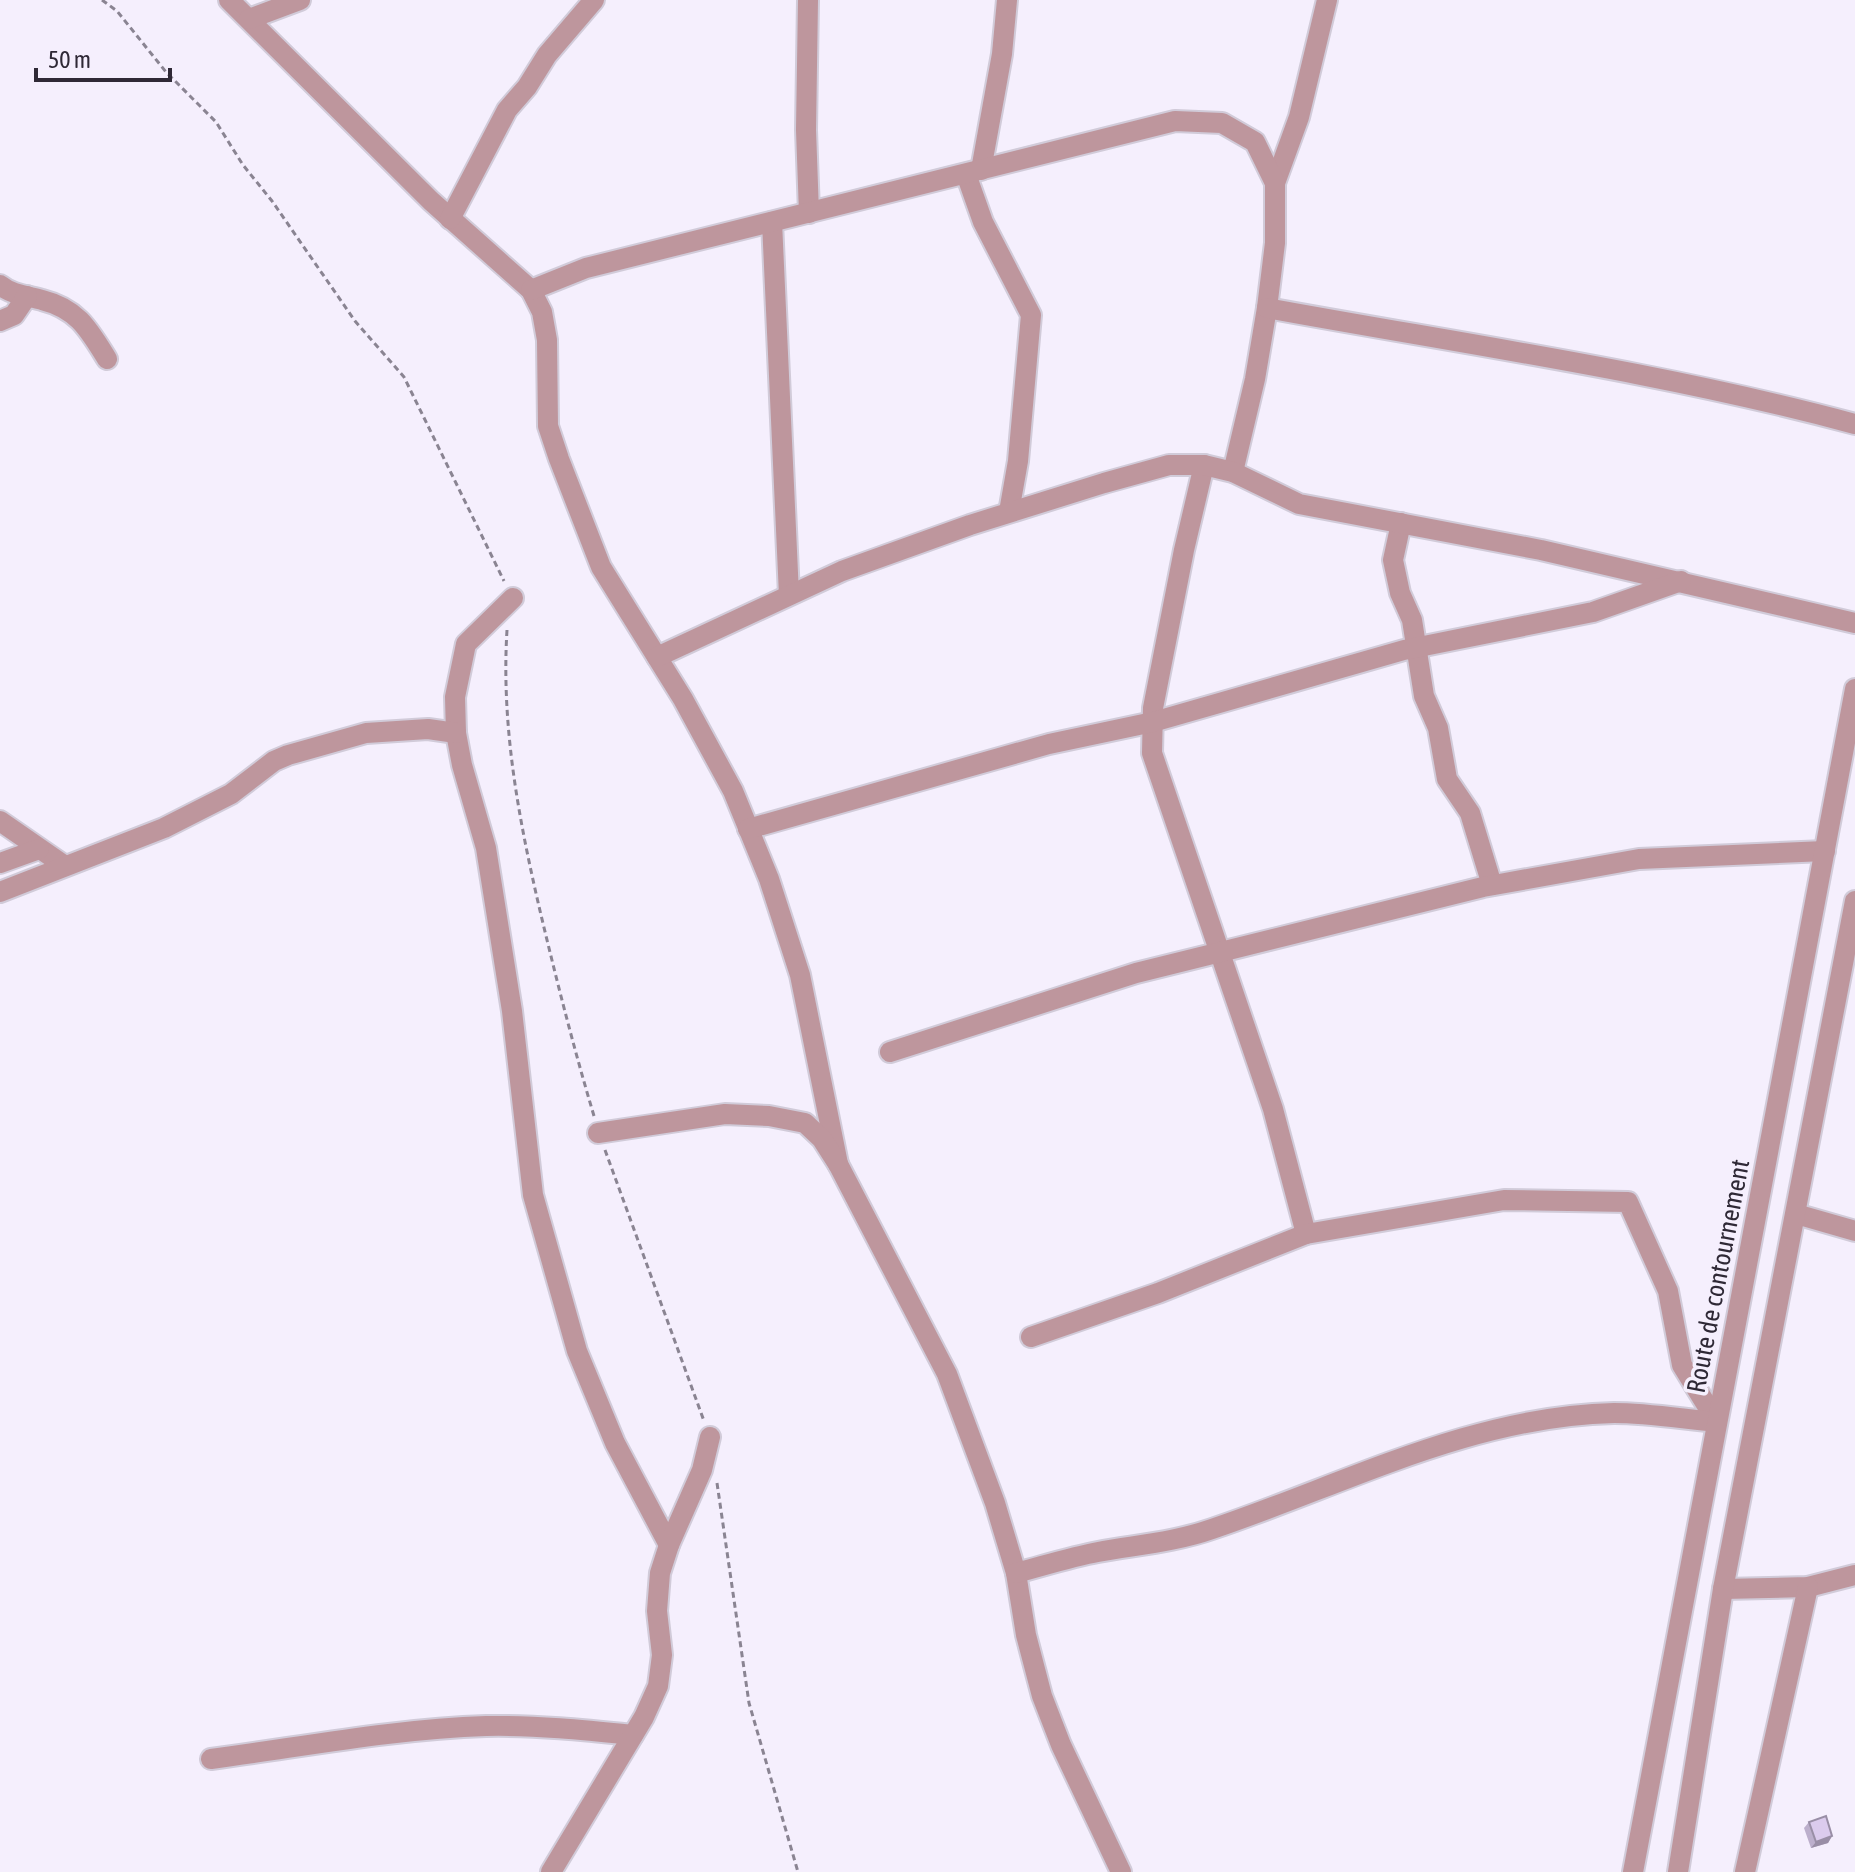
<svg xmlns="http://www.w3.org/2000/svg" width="1855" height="1872" viewBox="0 0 1855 1872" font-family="'Asap Condensed',sans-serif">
	<rect width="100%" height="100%" fill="#f5effd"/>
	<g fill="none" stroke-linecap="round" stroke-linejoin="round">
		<defs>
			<g id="minor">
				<polyline points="229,0 431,201 531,290 542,312 547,340 548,426 559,459 601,567 683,699 733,791 769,879 800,975 838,1164"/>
				<polyline points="808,0 806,130 809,213"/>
				<polyline points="249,19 300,0"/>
				<polyline points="981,170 1002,54 1007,0"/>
				<polyline points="966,174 983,222 1031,315 1018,461 1009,512"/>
				<polyline points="1275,183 1299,117 1327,0"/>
				<polyline points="450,219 507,110 527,87 547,55 594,0"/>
				<polyline points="772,222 789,595"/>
				<path d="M0 285C12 295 28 296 42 300 78 309 89 330 107 359"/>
				<polyline points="531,290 586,268 1175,121 1222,123 1255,142 1275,183 1275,243 1267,308 1255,379 1233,472"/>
				<path d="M1267 308C1463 344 1662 372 1855 424"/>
				<polyline points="0,321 14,315 27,296"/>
				<polyline points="1204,465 1184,550 1153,708 1152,753 1273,1109 1306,1234"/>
				<polyline points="1401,523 1393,560 1400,593 1412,620 1424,696 1438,728 1447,779 1470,813 1492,885"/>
				<polyline points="513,598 466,644 455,697 456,733 462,765 486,848 512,1011 533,1195 577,1351 615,1443 669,1545"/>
				<polyline points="657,657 842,571 970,525 1104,483 1169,465 1204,465 1233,472 1299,504 1541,550 1855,623"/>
				<polyline points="0,821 65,866"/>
				<polyline points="748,829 1049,744 1153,722 1404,650 1593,612 1681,581"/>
				<polyline points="0,863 39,849"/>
				<polyline points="0,892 164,828 231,794 274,761 288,755 366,733 428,729 456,733"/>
				<polyline points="890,1052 1136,973 1483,887 1639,859 1825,851"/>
				<polyline points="598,1133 725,1114 769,1116 805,1123 822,1139 838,1164 947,1374 995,1503 1016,1573 1026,1635 1042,1696 1061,1745 1121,1872"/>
				<polyline points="1796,1214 1855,1231"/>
				<polyline points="1031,1337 1158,1293 1306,1234 1504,1200 1628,1202 1668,1291 1682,1365 1717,1422"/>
				<path d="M1016 1573C1043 1566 1071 1557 1098 1552 1136 1545 1175 1542 1212 1529 1343 1485 1472 1416 1614 1413 1648 1413 1683 1419 1717 1422"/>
				<polyline points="1723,1589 1808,1587 1855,1575"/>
				<path d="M211 1759C302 1747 394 1729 486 1726 535 1725 584 1730 633 1735"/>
				<polyline points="551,1872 644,1717 658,1686 662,1655 657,1611 660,1573 669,1545 702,1470 710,1437"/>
				<polyline points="1633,1872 1855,689"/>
				<polyline points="1678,1872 1723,1589 1855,901"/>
				<polyline points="1745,1872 1808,1587"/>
			</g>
		</defs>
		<use href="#minor" stroke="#d1cbd9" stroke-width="24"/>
		<g stroke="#8a8492" stroke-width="3" stroke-dasharray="6 4" stroke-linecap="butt">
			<polyline points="102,0 117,11 166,72 216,122 243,165 272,201 355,321 404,377 504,581"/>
			<path d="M507 630C501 727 519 821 541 915 557 982 574 1049 594 1116"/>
			<polyline points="605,1150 704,1421"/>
			<polyline points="717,1483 749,1703 798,1872"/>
		</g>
		<use href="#minor" stroke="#be969d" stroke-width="20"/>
	</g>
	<polygon fill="#bcafcc" points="1809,1822 1832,1836 1828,1843 1811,1848 1804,1828"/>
	<polygon fill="#998ea6" points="1832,1836 1828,1843 1811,1848 1816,1842"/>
	<polygon fill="#dbcbed" stroke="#998ea6" stroke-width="2" points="1826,1816 1832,1836 1816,1842 1809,1822"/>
	<g text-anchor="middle" stroke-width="7" stroke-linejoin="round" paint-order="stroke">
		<g font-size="26" fill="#2f2936" stroke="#f5effd">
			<text transform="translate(1718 1276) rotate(-79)" y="9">Route de contournement</text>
		</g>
	</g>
	<path d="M36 68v12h134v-12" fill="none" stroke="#2f2936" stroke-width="4"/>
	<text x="48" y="68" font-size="24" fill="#2f2936" stroke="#f5effd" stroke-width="6" paint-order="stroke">50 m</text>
</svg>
